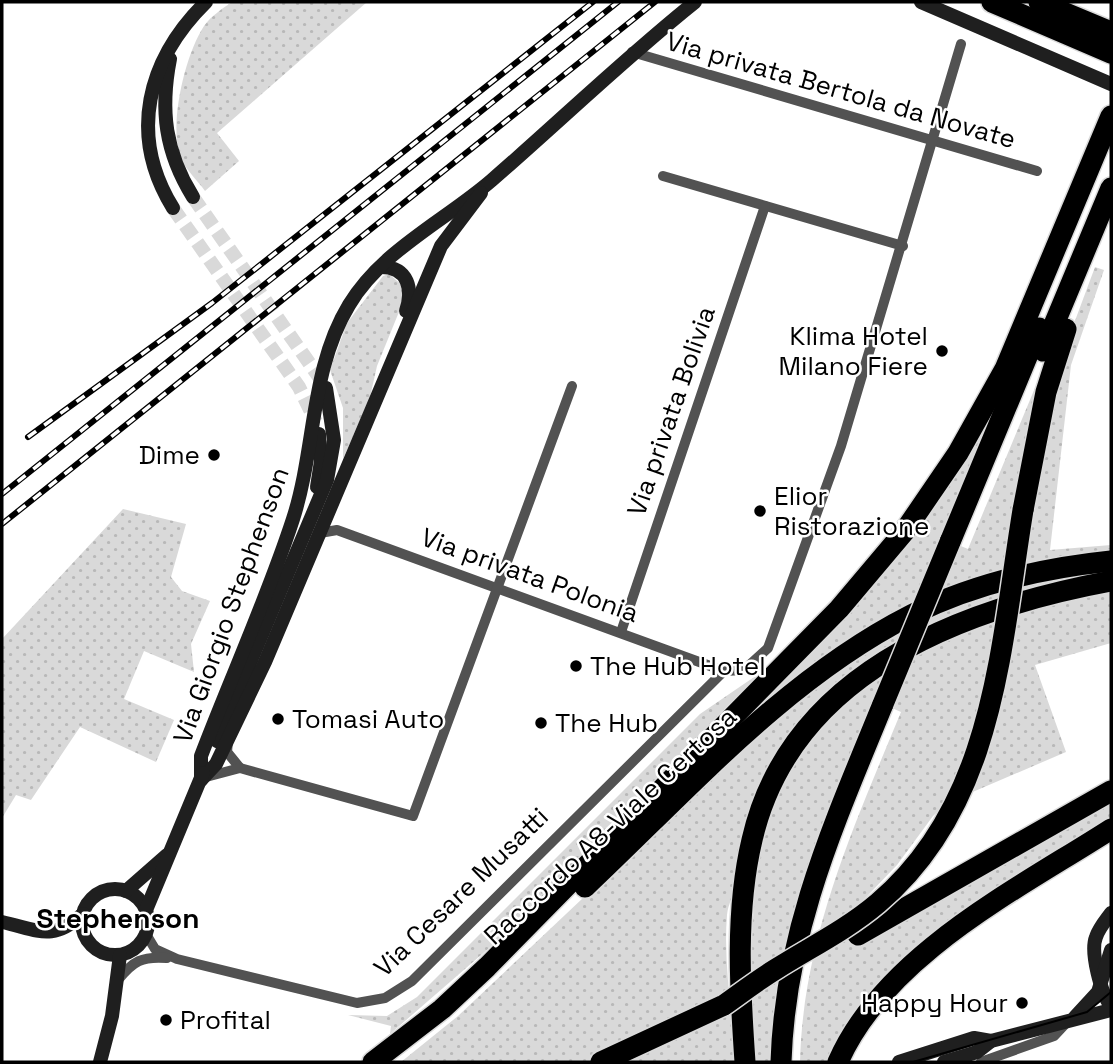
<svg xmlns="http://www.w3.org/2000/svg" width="1113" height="1064" viewBox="0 0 1113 1064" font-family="'Space Grotesk',sans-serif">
	<defs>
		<pattern id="green-dots" width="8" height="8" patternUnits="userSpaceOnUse" patternTransform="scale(1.75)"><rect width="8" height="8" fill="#d9d9d9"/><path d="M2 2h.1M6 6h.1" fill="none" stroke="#b8b8b8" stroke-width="1.8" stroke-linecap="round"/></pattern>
	</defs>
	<rect width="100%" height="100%" fill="#fff"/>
	<g fill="url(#green-dots)">
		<path d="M232 2H367L217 133 239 161 205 191C198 181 184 168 180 156 169 123 185 55 204 26 210 17 223 8 232 2Z"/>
		<polygon points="1095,267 1104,270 1071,365 1050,550 1111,545 1111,552 1024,564 878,623 803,671 676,788 843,614 1031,324 944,539 968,549 1057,335 1063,353"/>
		<polygon points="389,274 403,286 403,302 377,366 370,397 343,459 343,408 330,370 347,323 383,276"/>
		<polygon points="123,509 186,524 171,577 182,591 210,601 191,644 194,672 144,651 124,699 174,720 156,762 80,727 31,800 16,795 2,818 2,639"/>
		<path d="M1111 572C1064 588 1017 603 970 618 947 626 922 631 900 641 799 690 751 778 736 884 734 895 728 904 727 915 723 965 733 1013 735 1062H401L458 1016 779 713 862 650 959 603 1053 575Z"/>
		<path d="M1111 587V643L1035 665 1066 752 947 803 933 816 897 865 850 914 863 943 1111 801V823L958 921 830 1062H800C803 937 854 826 901 712L878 702 830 820 776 1062H752L751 957 756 864 764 826 796 753 851 692 953 634Z"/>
		<polygon points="760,673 488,949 390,1034 391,1026 348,1015 387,1016 417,997 700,714"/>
	</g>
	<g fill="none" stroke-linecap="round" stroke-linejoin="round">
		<g stroke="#d9d9d9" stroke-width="14" stroke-dasharray="14 7" stroke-linecap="butt">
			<polyline points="193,197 326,387"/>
			<polyline points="173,208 299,387 316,422"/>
		</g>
		<defs>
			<g id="highway">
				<polyline points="992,2 1111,53"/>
				<polyline points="1039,2 1111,32"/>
				<polyline points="1043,351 1111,188"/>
				<polyline points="1023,510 1046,392 1066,329"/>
				<polyline points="950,542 1039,328"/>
				<path d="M585 887C687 791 785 679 911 615 973 584 1043 568 1111 561"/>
				<polyline points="858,935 1111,791"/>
				<polyline points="373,1062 442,1009 487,967 839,609 904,532 958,453 1005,369 1111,116"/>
				<polyline points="601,1062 724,1005"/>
				<path d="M745 1062C740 990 735 911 752 840 790 674 960 609 1111 581"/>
				<path d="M781 1062C785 931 834 824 883 704"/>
				<path d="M838 1062C885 955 1016 890 1111 829"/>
			</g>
		</defs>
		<use href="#highway" stroke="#dbdbdb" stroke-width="24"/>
		<g stroke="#525252" stroke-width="10">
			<polyline points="632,52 1037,171"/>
			<polyline points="663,176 903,246"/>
			<polyline points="320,533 337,530 724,671 744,670 768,648 841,446 961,44"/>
			<polyline points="621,632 765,206"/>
			<polyline points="228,741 227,752 240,768"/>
			<polyline points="206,777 240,768 413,816 572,386"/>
			<polyline points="146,934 155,949 177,959 357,1003 385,998 412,981 724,671"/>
			<path d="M118 980C133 961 142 956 167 958"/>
			<polyline points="981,1062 1054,1036 1068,1021"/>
		</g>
		<g stroke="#1f1f1f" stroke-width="14">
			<polyline points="921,2 1111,84"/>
			<path d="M170 59C160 110 165 152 193 197"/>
			<path d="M173 208C128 135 147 60 206 2"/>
			<path d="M381 267C409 267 413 290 406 311"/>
			<polyline points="317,487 321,461 319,434"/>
			<polyline points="217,741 327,480 334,440 326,388"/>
			<path d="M201 780V756C231 677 267 599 293 519 316 448 310 369 349 305 382 250 446 220 492 180 560 121 625 58 695 2"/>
			<polyline points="201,780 216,764 265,662 441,246 481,193"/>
			<circle cx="115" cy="922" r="33"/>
			<polyline points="126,891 167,855"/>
			<polyline points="146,910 203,773"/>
			<path d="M1111 913C1106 920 1099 928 1096 937 1090 952 1101 994 1111 1006"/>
			<path d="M2 922C39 930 52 942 83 914"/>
			<polyline points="1075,1017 1098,992 1111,950"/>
			<polyline points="100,1062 112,1016 120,955"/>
			<polyline points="899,1062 974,1038 991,1041"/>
			<polyline points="944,1062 977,1052 991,1041 1111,1010"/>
		</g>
		<use href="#highway" stroke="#000" stroke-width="21"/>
		<polyline stroke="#000" stroke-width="2" points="913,1062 1087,1012 1111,992"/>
		<defs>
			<g id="rail">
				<polyline points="28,437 212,303 593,2"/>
				<polyline points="2,494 618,2"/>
				<polyline points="2,524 655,2"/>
			</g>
		</defs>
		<use href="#rail" stroke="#000" stroke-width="6"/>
		<use href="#rail" stroke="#fff" stroke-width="3.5" stroke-dasharray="10" stroke-linecap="butt"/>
		<defs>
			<g id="highway-bridge">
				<polyline points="883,704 950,542"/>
				<path d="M724 1005C741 993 758 980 776 969 811 947 846 930 878 903 994 805 1000 650 1023 510"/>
			</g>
		</defs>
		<use href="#highway-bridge" stroke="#dbdbdb" stroke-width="24" stroke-linecap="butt"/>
		<use href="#highway-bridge" stroke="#000" stroke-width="21"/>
	</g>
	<g fill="#000" stroke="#fff" stroke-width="2.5">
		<circle cx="942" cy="351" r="7"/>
		<circle cx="214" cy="455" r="7"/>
		<circle cx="760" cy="511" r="7"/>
		<circle cx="576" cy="666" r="7"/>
		<circle cx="278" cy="719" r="7"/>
		<circle cx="541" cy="723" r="7"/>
		<circle cx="1022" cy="1003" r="7"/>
		<circle cx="166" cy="1020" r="7"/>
	</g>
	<g text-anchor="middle" stroke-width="5" stroke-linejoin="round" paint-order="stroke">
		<g font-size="26" fill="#000" stroke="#fff">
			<text transform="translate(841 90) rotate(16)" y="9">Via privata Bertola da Novate</text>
			<text transform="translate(671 411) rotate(-71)" y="9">Via privata Bolivia</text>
			<text transform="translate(530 575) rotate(20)" y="9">Via privata Polonia</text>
			<text transform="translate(231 605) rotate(-70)" y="9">Via Giorgio Stephenson</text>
			<text transform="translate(610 826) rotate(-43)" y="9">Raccordo A8-Viale Certosa</text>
			<text transform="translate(461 892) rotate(-44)" y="9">Via Cesare Musatti</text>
		</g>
		<g font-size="26" fill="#000" stroke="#fff" text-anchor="start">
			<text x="928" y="345" text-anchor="end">Klima Hotel<tspan x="928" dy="30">Milano Fiere</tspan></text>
			<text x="200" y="464" text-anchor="end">Dime</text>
			<text x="774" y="505">Elior<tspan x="774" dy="30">Ristorazione</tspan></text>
			<text x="590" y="675">The Hub Hotel</text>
			<text x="292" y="728">Tomasi Auto</text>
			<text x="555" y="732">The Hub</text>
			<text x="1008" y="1012" text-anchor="end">Happy Hour</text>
			<text x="180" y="1029">Profital</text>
		</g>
		<g font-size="28" font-weight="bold" fill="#000" stroke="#fff">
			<text x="118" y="928">Stephenson</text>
		</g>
	</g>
	<rect width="1113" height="1064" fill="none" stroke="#000000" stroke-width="7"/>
</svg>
